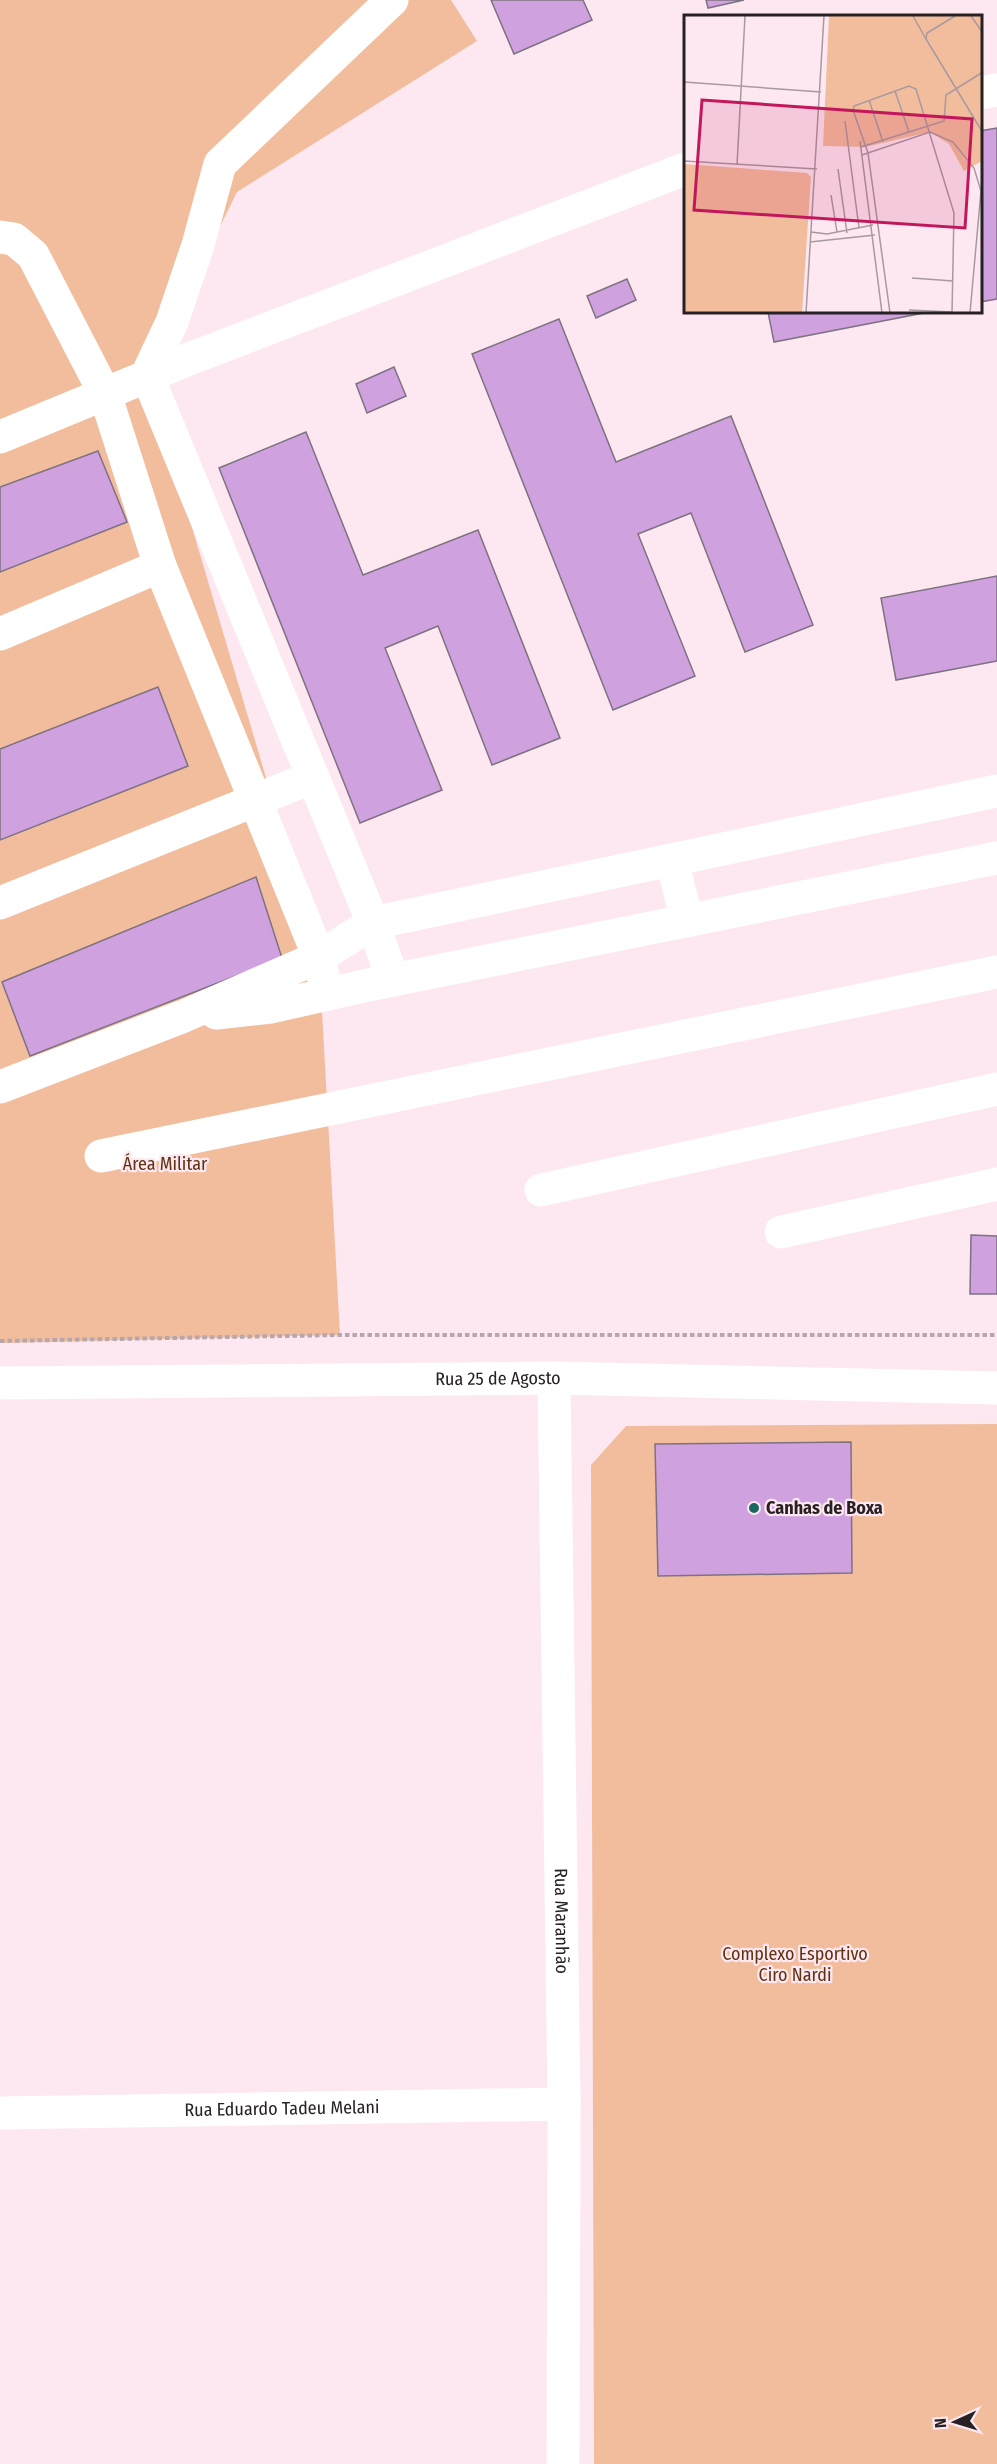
<svg xmlns="http://www.w3.org/2000/svg" width="997" height="2464" viewBox="0 0 997 2464" font-family="'Fira Sans Condensed',sans-serif">
	<rect width="100%" height="100%" fill="#fde8f1"/>
	<g fill="#f2bd9c">
		<polygon points="0,0 451,0 477,41 237,192 147,375 319,957 340,1335 0,1343"/>
		<polygon points="997,1424 997,2464 594,2464 591,1465 626,1426"/>
	</g>
	<g fill="#d0a1df" stroke="#7d7280" stroke-width="1.5">
		<polygon points="491,0 583,0 592,20 514,54"/>
		<polygon points="706,0 744,0 708,8"/>
		<polygon points="997,128 997,299 980,302 980,131"/>
		<polygon points="627,279 636,300 596,318 587,296"/>
		<polygon points="768,312 929,312 774,342"/>
		<polygon points="559,319 616,462 731,416 813,625 745,652 691,513 638,534 695,676 613,710 472,354"/>
		<polygon points="394,367 406,396 367,413 356,384"/>
		<polygon points="306,432 363,575 478,530 560,738 492,765 438,626 385,648 442,790 360,823 219,468"/>
		<polygon points="98,451 127,522 0,572 0,487"/>
		<polygon points="997,576 997,661 896,680 881,598"/>
		<polygon points="158,687 188,766 0,840 0,749"/>
		<polygon points="256,877 282,958 30,1056 2,982"/>
		<polygon points="971,1235 997,1236 997,1294 970,1294"/>
		<polygon points="851,1442 852,1573 658,1576 655,1444"/>
	</g>
	<g fill="none" stroke-linecap="round" stroke-linejoin="round">
		<polyline stroke="#b6a6ad" stroke-width="4" stroke-dasharray="4.5 3" stroke-linecap="butt" points="0,1341 340,1335 997,1335"/>
		<g stroke="#fff" stroke-width="33">
			<polyline points="392,0 220,164 198,245 172,322 147,375 373,923 393,980"/>
			<polyline points="980,93 997,90"/>
			<polyline points="0,237 14,239 33,255 105,394 160,566 319,957 327,994"/>
			<polyline points="0,437 189,359 685,169"/>
			<polyline points="0,634 160,566"/>
			<polyline points="672,860 687,921"/>
			<polyline points="0,903 313,777"/>
			<polyline points="216,1013 271,1007 368,985 997,858"/>
			<polyline points="0,1087 184,1016 319,957 373,923 997,791"/>
			<polyline points="101,1156 997,972"/>
			<polyline points="541,1190 997,1089"/>
			<polyline points="781,1232 997,1184"/>
			<path id="s1" d="M554 1378 564 2104 563 2464"/>
			<path id="s2" d="M0 1383 554 1378 997 1388"/>
			<path id="s3" d="M0 2113 564 2104"/>
		</g>
	</g>
	<circle fill="#1b6762" stroke="#fde8f1" stroke-width="2" cx="754" cy="1508" r="6"/>
	<g text-anchor="middle" stroke-width="4.5" stroke-linejoin="round" paint-order="stroke">
		<g font-size="18" fill="#5e3210" stroke="#fde8f1">
			<text x="165" y="1170">Área Militar</text>
			<text x="795" y="1960">Complexo Esportivo<tspan x="795" dy="21">Ciro Nardi</tspan></text>
		</g>
		<g font-size="18" fill="#282124" stroke="#fde8f1">
			<text dy="6" stroke="none"><textPath href="#s2" startOffset="498">Rua 25 de Agosto</textPath></text>
			<text dy="6" stroke="none"><textPath href="#s1" startOffset="543">Rua Maranhão</textPath></text>
			<text dy="6" stroke="none"><textPath href="#s3" startOffset="282">Rua Eduardo Tadeu Melani</textPath></text>
		</g>
		<g font-size="18" font-weight="bold" fill="#282124" stroke="#fde8f1" text-anchor="start">
			<text x="766" y="1514">Canhas de Boxa</text>
		</g>
	</g>
	<g transform="translate(684 15)">
		<rect width="298" height="298" fill="#fde8f1"/>
		<path d="M145 1H298V146L280 156 265 129 246 117 181 132 139 131ZM0 149 123 158 127 162 118 298H0Z" fill="#f2bd9c"/>
		<path fill="none" stroke="#a8989f" stroke-width="1.5" d="M229 1 242 24M271 1 243 18 242 24 299 118M287 1 299 18M0 67 137 77M211 76 225 117M185 85 199 127M161 106 175 213M176 126 198 298M177 132 260 106 262 80 299 57M178 140 246 117 269 127 290 153 297 176 286 298M0 146 133 154M53 150 61 1M154 154 163 218M147 180 153 217M127 217 143 219 189 210M126 227 191 220M228 263 269 266M225 295 268 297M122 298 140 1M206 298 184 138 169 95 170 91 225 71 232 74 270 198 268 298"/>
		<path fill="#c2185b" fill-opacity="0.15" stroke="#c2185b" stroke-width="3" d="M18 85 288 104 281 213 10 195Z"/>
		<rect width="298" height="298" fill="none" stroke="#282124" stroke-width="3"/>
	</g>
	<g transform="translate(955 2422) rotate(266)" stroke="#fde8f1" stroke-width="4.5" paint-order="stroke">
	<path d="M0-4.5L10 22L0 15L-10 22Z" fill="#282124"/>
	<text y="-9" font-size="16" font-weight="bold" text-anchor="middle" fill="#282124">N</text>
	</g>
</svg>
